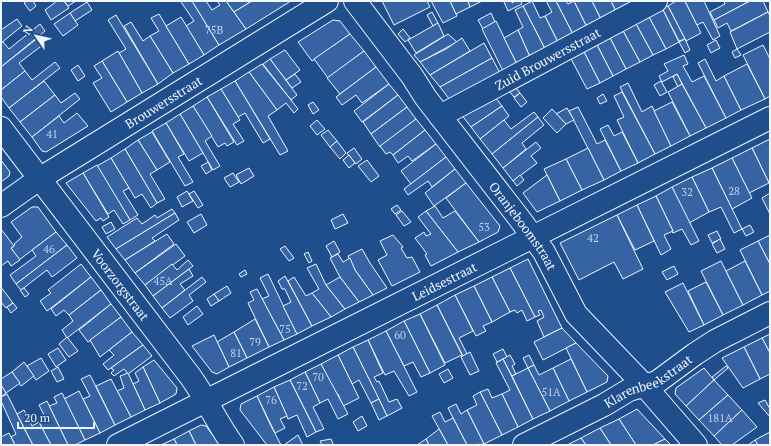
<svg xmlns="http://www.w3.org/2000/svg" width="771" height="446" viewBox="0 0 771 446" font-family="'PT Serif',serif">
	<rect width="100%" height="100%" fill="#1f4e8c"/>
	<g fill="#3563a3" stroke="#f2f6ff">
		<polygon points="27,1 33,1 36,6 30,11 24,3"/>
		<polygon points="57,1 64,1 69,8 51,20 45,10"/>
		<polygon points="64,1 76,1 68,6"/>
		<polygon points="183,1 192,1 219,45 204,55 186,26 194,21 181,2"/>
		<polygon points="192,1 206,1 212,10 220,5 217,1 226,1 246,29 219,45"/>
		<polygon points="226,1 252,1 234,12"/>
		<polygon points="252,1 291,1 246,29 234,12"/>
		<polygon points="382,1 427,1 430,7 394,25"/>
		<polygon points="431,1 450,1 457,16 443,23"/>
		<polygon points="450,1 468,1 470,7 456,14"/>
		<polygon points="468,1 482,1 470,7"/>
		<polygon points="506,1 512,1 512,3 515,1 521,1 522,4 508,11 504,2"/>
		<polygon points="532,1 540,18 545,16 558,42 545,49 523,6"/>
		<polygon points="546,1 556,1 573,34 558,42 545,16 552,12"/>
		<polygon points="556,1 566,1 568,4 574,1 587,27 573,34"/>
		<polygon points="574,1 592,1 601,19 587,27"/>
		<polygon points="592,1 611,1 616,11 601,19"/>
		<polygon points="611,1 635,1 616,11"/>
		<polygon points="676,1 685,1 701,33 686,41 668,6"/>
		<polygon points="685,1 704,1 720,36 713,40 703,22 697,25"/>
		<polygon points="724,1 750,1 714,20 710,12 725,4"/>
		<polygon points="750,1 763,1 768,12 731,31 727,23 718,28 714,20"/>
		<polygon points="87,2 92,10 75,21 70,13"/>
		<polygon points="523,6 545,49 530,57 518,30 523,27 515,10"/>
		<polygon points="668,6 685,39 679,41 662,8"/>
		<polygon points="662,8 679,42 666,49 648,15"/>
		<polygon points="432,12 438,23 433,26 427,15"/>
		<polygon points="768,12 770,16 770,32 737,49 730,32"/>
		<polygon points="70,13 78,25 63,36 54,24"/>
		<polygon points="491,13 495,22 483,29 478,20"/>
		<polygon points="159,14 189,64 173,73 150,36 159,31 151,18"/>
		<polygon points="116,15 158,84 142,93 119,53 126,49 108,20"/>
		<polygon points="648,15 666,49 653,55 635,22"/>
		<polygon points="181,17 204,55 189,64 166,26"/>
		<polygon points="17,19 22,26 1,43 1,30"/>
		<polygon points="333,20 340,21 350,34 312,61 298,42"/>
		<polygon points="496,21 517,64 503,71 482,29"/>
		<polygon points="131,22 143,41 150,36 173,73 158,84 124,26"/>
		<polygon points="635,22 653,55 640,62 622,29"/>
		<polygon points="438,23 444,36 416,53 408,40"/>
		<polygon points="40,24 45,31 1,67 1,43 3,42 9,49"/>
		<polygon points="403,29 410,38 405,42 398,34"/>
		<polygon points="622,29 640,62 626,69 609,36"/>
		<polygon points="518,30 530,57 517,64 504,38"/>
		<polygon points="350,34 364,51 328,78 314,59"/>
		<polygon points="448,34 457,42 420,62 414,55"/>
		<polygon points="609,36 626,69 613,76 596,43"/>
		<polygon points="39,37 44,44 19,63 25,71 1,90 1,67"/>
		<polygon points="462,38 470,51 430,75 420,62 446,49"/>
		<polygon points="685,39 690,50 685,53 679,42"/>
		<polygon points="716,40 720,48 711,53 707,45"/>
		<polygon points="484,43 492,58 440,87 430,75"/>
		<polygon points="596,43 613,76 600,83 583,50"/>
		<polygon points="763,45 770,59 770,96 765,99 743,55"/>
		<polygon points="737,49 741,55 735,58 732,52"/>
		<polygon points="285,50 300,70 286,80 270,59"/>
		<polygon points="583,50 600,83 587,89 570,57"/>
		<polygon points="118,51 142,93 127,102 102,61"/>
		<polygon points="364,51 376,67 340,94 327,78"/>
		<polygon points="684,55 688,64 683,66 692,82 704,76 726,118 706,128 677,74 662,82 659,76 668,71 664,64"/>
		<polygon points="492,58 500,73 450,100 440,87"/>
		<polygon points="270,59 297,95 291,100 263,64"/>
		<polygon points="705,59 716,81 724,76 741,110 726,118 698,63"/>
		<polygon points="102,61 127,102 111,112 93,83 102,78 94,66"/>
		<polygon points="55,62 60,68 9,108 1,97 1,90 25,71 32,80"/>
		<polygon points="262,64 291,100 298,109 294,113 286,103 277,110 249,72"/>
		<polygon points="747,64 765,99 741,110 724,76"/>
		<polygon points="78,65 85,76 78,81 71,70"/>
		<polygon points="376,67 389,84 362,103 356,95 342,105 336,97"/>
		<polygon points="249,72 277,110 268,116 288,151 280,155 235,81"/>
		<polygon points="295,74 301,82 292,88 286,80"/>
		<polygon points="677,74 682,84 678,87 673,77"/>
		<polygon points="44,81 55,95 20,122 9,108"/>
		<polygon points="235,81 270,139 263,143 245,113 238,117 221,89"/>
		<polygon points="661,81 667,92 660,96 654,85"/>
		<polygon points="628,83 642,112 652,106 671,146 655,154 620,87"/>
		<polygon points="389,84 398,95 362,122 354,111"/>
		<polygon points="682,84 706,128 690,136 668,92"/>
		<polygon points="514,85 520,93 514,97 508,90"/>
		<polygon points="221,89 240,120 233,124 244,141 237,145 207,97"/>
		<polygon points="622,92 655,154 638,163 617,120 624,117 614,96"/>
		<polygon points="75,93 80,99 32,137 20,122 55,95 61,103"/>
		<polygon points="520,93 527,102 521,107 514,98"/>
		<polygon points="603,94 607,101 600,104 597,98"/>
		<polygon points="398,95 407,107 371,134 363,122"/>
		<polygon points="207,97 234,142 227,146 225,143 218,147 193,106"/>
		<polygon points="495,97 502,106 471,127 461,114"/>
		<polygon points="313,102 319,110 313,114 308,105"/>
		<polygon points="672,102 690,136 671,146 654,111"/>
		<polygon points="193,106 212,136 205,141 220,166 213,170 180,114"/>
		<polygon points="502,106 509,116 480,139 471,127"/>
		<polygon points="407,107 416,119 380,147 371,134"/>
		<polygon points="578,107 597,144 605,140 621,171 604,180 569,111"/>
		<polygon points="567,108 574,120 566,124 556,114"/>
		<polygon points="552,109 566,124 557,133 543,118"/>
		<polygon points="534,112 538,117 492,154 480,139 504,120 511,129"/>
		<polygon points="77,113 88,126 46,152 42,151 32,137 59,116 64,123"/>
		<polygon points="180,114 203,153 189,161 166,123"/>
		<polygon points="538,117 544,125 522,143 526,149 503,168 492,154"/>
		<polygon points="416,119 425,130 393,155 390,152 386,154 380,146"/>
		<polygon points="317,120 325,129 317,135 310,126"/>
		<polygon points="166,123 184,154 178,157 193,182 185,186 152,131"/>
		<polygon points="608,125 614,136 622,132 638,163 621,171 600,129"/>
		<polygon points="328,130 337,141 330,147 321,135"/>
		<polygon points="425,130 436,144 412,161 408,156 398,163 393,155"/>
		<polygon points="152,132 170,162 157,170 138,140"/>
		<polygon points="770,139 770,182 769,183 752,148"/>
		<polygon points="138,140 157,170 150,174 165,199 157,203 125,149"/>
		<polygon points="337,141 346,153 340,159 330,147"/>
		<polygon points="536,142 541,148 531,156 537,163 513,181 503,168"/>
		<polygon points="436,144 446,157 411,184 401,171"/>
		<polygon points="354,148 362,159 356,164 347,153"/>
		<polygon points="588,148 604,180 582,190 566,159"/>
		<polygon points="752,148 769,183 749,193 732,158"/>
		<polygon points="125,149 157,203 151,208 142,194 135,198 111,158"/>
		<polygon points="349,155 355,163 349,168 343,160"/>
		<polygon points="446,157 455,169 432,187 428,181 408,195 404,189"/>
		<polygon points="111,158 129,188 123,191 138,215 130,220 97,166"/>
		<polygon points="732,158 752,198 732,209 712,168"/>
		<polygon points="566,159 582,190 560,201 544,169"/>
		<polygon points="1,160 10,172 9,176 1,182"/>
		<polygon points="367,160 379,176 371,182 358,166"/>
		<polygon points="208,162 212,170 206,174 201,166"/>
		<polygon points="97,165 130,220 123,224 114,210 108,214 83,173"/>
		<polygon points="249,168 254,176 241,184 236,175"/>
		<polygon points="712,168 742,229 734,233 721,207 709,212 692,177"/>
		<polygon points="455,169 466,183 434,206 425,193"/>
		<polygon points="83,173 109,217 103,221 101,218 96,221 66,183"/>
		<polygon points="233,173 239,182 230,187 224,178"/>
		<polygon points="520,175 524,180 517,186 513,181"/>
		<polygon points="547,175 560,201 537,212 523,193"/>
		<polygon points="692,177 709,212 689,223 672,187"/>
		<polygon points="466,183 500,226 498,232 479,242 446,198"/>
		<polygon points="672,187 699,241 691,245 682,229 673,233 672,232 673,231 656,196"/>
		<polygon points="187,191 193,201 182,207 177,197"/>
		<polygon points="194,191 203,205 198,208 189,194"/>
		<polygon points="770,193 770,214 762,198"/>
		<polygon points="656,196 673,231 664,235 671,249 661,255 637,205"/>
		<polygon points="397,205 401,210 395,214 391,209"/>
		<polygon points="637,205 654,241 635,250 617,215"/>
		<polygon points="435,206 443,218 455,211 479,242 458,252 426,211"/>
		<polygon points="32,207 38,207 56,232 19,260 11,248 15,245 14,244 22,237 11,222"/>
		<polygon points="172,209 175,213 116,249 107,237 137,218 142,224 155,215 157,218"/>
		<polygon points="402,211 411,222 404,226 396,215"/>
		<polygon points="426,211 458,252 431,266 425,255 427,254 415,238 424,232 426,236 431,234 418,217"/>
		<polygon points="175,213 179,220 152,238 155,241 125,260 116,249"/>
		<polygon points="201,214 207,225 194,233 187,222"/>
		<polygon points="343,214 348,223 335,229 331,220"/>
		<polygon points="617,215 643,269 623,279 614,262 579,280 560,243"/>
		<polygon points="111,222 115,229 106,234 102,227"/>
		<polygon points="750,225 754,232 746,236 742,229"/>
		<polygon points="1,229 14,246 11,248 20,260 11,266 8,261 1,266"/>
		<polygon points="717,231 721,239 712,243 708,235"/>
		<polygon points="56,232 67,245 16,284 10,275 36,256 32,250"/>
		<polygon points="167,234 174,244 135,273 125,260"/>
		<polygon points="393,235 403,247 401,248 407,258 412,257 420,272 392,286 378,260 387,255 380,241"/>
		<polygon points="770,235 770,264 758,241"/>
		<polygon points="720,239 725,249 717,253 712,244"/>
		<polygon points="334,241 340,252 332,257 326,246"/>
		<polygon points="758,241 770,264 770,291 762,295 740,250"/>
		<polygon points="176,244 185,256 145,285 135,273"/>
		<polygon points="67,245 77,258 52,277 47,270 21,290 16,284"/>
		<polygon points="285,246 294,258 289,261 280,249"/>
		<polygon points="362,249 370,263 387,288 373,295 355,270 348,256"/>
		<polygon points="308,252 312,261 309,263 304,254"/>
		<polygon points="338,254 343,262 350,258 355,270 373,295 359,302 340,277 330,258"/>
		<polygon points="528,259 562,328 544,337 537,321 544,317 541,310 538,311 540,315 535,317 510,268"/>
		<polygon points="188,260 193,266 153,296 145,285 172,264 177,270"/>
		<polygon points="721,261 743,305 723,315 701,271"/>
		<polygon points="745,261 762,295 743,305 726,271"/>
		<polygon points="81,264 91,277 47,311 40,301 51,293 48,290"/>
		<polygon points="316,264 326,285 345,309 331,317 312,293 319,289 307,268"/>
		<polygon points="674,266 678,274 667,280 662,272"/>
		<polygon points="510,268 535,317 527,321 522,310 517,313 515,310 510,312 492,277"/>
		<polygon points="189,269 193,276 180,284 185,290 162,308 153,296"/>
		<polygon points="245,270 247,274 241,277 239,274"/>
		<polygon points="268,274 297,334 284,340 262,299 269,296 260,278"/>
		<polygon points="285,276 312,326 297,334 283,306 291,302 285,289 282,289 278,281"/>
		<polygon points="91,277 101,290 69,315 64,310 56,316 51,309"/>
		<polygon points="202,277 206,282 189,295 193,301 170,318 162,308"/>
		<polygon points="294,277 306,296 312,293 331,317 312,326 288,281"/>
		<polygon points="340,277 359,302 345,309 326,285"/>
		<polygon points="492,277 510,312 492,322 474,286"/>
		<polygon points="706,282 723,315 704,325 688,291"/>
		<polygon points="683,283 704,325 689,332 665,292"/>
		<polygon points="227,286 231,293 219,301 214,294"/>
		<polygon points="474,286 492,322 483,326 486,331 476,336 455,295"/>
		<polygon points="1,287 13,303 6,308 1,302"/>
		<polygon points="24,288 29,294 25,297 20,290"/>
		<polygon points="257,289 284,340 269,347 248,303 254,300 250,292"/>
		<polygon points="101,290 111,304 67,338 62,330 73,321 69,315"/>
		<polygon points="214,294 219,301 211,306 207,299"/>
		<polygon points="455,295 473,331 459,338 467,354 463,356 437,305"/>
		<polygon points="13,303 17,308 11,313 7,307"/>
		<polygon points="111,304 121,317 88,342 79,330"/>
		<polygon points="437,305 462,355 445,363 420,314"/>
		<polygon points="197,306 203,314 188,325 183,317"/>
		<polygon points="420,314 445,365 430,373 404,321"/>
		<polygon points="121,317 132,332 100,357 90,340"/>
		<polygon points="255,319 269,347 247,358 234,332"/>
		<polygon points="404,321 430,373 421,377 413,362 404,366 386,331"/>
		<polygon points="562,328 576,343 543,360 534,342"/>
		<polygon points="386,331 417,392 409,396 394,371 385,375 368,340"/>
		<polygon points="132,332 143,345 108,370 103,364 114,355 109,350"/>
		<polygon points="234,332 247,358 229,367 217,342"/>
		<polygon points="770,334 770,353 762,338"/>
		<polygon points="214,335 229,367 217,374 212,372 192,346"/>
		<polygon points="67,337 78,351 69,357 59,344"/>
		<polygon points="762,338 770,353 770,374 760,379 744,347"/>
		<polygon points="368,340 383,373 374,377 377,382 379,381 389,402 397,399 402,408 387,416 353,347"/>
		<polygon points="576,343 608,376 607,382 587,392 566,348"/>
		<polygon points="143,345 152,356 128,374 124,369 114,376 111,373 114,370 111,368"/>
		<polygon points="353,347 379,399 371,403 359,380 352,384 338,355"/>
		<polygon points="744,347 760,379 743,388 722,358"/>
		<polygon points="58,348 66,360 56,367 48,354"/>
		<polygon points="503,349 507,357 497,362 493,354"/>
		<polygon points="470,352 479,371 470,375 461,357"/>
		<polygon points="338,355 359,398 343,406 338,394 336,395 321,364"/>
		<polygon points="510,355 515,364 512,366 516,374 512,376 503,359"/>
		<polygon points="529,355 534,365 528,368 523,358"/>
		<polygon points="41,358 49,371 36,380 27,366"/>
		<polygon points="503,359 533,419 518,427 502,394 510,390 496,363"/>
		<polygon points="571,359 587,392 569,401 553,368"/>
		<polygon points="154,360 177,388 176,394 160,403 143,367"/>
		<polygon points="24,362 34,376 21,386 12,372"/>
		<polygon points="321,364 348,414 338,419 328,399 320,403 305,372"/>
		<polygon points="534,365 539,375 553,368 569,401 550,411 528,368"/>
		<polygon points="726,366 728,368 714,380 712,377"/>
		<polygon points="58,367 64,379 57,382 51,371"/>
		<polygon points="143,367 160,403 145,410 133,384 139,381 135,373"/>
		<polygon points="528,368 550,411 533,419 512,376"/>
		<polygon points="704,368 714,380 686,406 675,394 676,388"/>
		<polygon points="448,369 453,378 444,383 439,374"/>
		<polygon points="12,372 20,383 6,393 1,385 1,379"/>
		<polygon points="305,372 320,403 313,407 324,429 316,432 290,380"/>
		<polygon points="128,373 145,410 131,417 117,391 124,388 120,376"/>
		<polygon points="90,375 115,425 100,433 83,399 90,396 81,379"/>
		<polygon points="111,379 131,417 115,425 96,386"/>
		<polygon points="290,380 316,432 307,437 297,415 288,419 274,387"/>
		<polygon points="714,380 728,395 699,420 686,406"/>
		<polygon points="1,385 6,393 1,397"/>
		<polygon points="274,387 287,416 280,419 285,428 275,433 257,396"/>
		<polygon points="488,389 492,398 502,394 518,427 502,435 480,392"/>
		<polygon points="79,391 100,433 85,440 64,399"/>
		<polygon points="480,392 502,435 484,444 467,410 477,405 473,396"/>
		<polygon points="62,393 85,440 75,445 68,445 49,406 57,403 54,397"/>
		<polygon points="7,394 25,430 33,445 15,445 11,437 16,434 1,401 1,397"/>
		<polygon points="728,395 742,410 714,436 699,420"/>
		<polygon points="257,396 270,424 281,445 267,445 240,410 241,404"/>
		<polygon points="379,399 387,416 379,420 371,403"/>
		<polygon points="765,400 770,409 770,417 758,403"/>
		<polygon points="47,401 55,418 68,445 51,445 39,422 46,419 39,405"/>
		<polygon points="456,404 461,414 467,410 484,444 467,445 448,408"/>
		<polygon points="637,409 665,439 653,445 636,445 619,419"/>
		<polygon points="24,410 32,426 39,422 51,445 33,445 17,414"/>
		<polygon points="742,410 757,427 732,445 722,445 714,436"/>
		<polygon points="440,412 445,422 453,418 467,445 448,445 432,416"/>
		<polygon points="362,416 367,426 358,431 353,422"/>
		<polygon points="619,419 636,445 611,445 600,428"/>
		<polygon points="201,425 206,426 220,445 196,445 189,431"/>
		<polygon points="600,428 611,445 586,445 581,438"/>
		<polygon points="439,429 448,445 429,445 426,439"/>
		<polygon points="189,431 196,445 177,445 174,439"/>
		<polygon points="770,432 770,445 758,445 755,440"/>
		<polygon points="9,433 15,445 1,445 1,437"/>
		<polygon points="298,435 303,445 284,445"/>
		<polygon points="581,438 586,445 567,445"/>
		<polygon points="174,439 177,445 161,445"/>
		<polygon points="331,439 333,444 332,445 322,445 320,441"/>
		<polygon points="426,439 429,445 417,445"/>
		<polygon points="665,439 671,445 653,445"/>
		<polygon points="755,440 758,445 748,445"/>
	</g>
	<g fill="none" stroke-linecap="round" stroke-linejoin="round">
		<defs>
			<g id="minor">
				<path id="s1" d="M355 1 412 76 426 98 519 218 544 252 576 314 644 385 696 445"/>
				<path id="s2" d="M440 116 656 1"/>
				<path id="s3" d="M1 128 190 376C206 398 217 423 233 445"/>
				<path id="s4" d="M1 206 39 179 327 1"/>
				<path id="s5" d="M118 445 770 118"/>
				<path id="s6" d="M524 445 604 405 629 390 657 382 695 354 715 341 770 313"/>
			</g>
		</defs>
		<use href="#minor" stroke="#f2f6ff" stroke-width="24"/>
		<use href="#minor" stroke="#1f4e8c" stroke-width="22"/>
	</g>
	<g text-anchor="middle" stroke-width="3" stroke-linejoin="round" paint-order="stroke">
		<g font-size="11" fill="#c3d1e8">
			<text x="214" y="34">75B</text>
			<text x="52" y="138">41</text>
			<text x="734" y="195">28</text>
			<text x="687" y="196">32</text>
			<text x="484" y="231">53</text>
			<text x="593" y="242">42</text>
			<text x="49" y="253">46</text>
			<text x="163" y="285">45A</text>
			<text x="285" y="333">75</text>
			<text x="400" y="339">60</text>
			<text x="255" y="346">79</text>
			<text x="236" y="357">81</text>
			<text x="318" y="381">70</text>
			<text x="302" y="390">72</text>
			<text x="551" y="396">51A</text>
			<text x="271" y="404">76</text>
			<text x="720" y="422">181A</text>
		</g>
		<g font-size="13" fill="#f2f6ff" stroke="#1f4e8c">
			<text dy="5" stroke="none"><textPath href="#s2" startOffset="122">Zuid Brouwersstraat</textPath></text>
			<text dy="5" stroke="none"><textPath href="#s4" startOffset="193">Brouwersstraat</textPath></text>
			<text dy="5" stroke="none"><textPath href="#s1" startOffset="281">Oranjeboomstraat</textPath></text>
			<text dy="5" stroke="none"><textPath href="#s5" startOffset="365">Leidsestraat</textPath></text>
			<text dy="5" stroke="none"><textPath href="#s3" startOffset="197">Voorzorgstraat</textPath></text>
			<text dy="5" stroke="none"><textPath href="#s6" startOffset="140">Klarenbeekstraat</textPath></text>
		</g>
	</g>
	<rect width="771" height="446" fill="none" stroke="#f2f6ff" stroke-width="4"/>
	<g transform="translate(36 36) rotate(304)" stroke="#1f4e8c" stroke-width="3" paint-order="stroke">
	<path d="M0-3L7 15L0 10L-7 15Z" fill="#f2f6ff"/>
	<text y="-6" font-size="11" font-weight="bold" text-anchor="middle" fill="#f2f6ff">N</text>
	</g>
	<path d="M18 422v6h76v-6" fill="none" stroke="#f2f6ff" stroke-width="2"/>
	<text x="24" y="422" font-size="12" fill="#f2f6ff" stroke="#1f4e8c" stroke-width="3" paint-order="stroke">20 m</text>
</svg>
